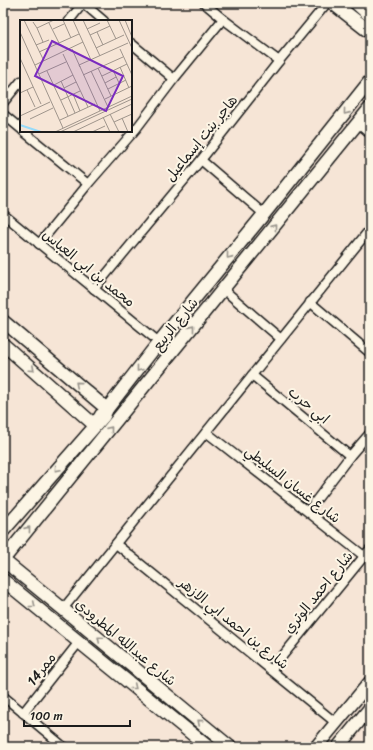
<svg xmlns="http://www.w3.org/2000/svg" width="373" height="750" viewBox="0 0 373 750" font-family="Sriracha,'Playpen Sans Arabic',sans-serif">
	<rect width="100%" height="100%" fill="#f6e5d6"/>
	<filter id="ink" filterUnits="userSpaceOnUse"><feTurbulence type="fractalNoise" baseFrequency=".025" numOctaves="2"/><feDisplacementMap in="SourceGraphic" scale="8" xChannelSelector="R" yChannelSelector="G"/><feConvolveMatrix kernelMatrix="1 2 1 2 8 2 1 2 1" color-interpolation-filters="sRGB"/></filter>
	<g filter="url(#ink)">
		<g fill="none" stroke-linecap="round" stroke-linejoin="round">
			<defs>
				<g id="street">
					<polyline points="83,3 104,21"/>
					<polyline points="204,3 223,19 279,61"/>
					<polyline points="69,21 83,3"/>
					<polyline points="131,43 174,79"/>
					<polyline points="3,103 21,81"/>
					<polyline points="3,114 21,129"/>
					<polyline points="358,123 370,133"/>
					<polyline points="23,131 88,184"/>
					<polyline points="201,160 264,214"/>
					<polyline points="3,214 159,342"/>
					<polyline points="39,244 88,184 136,129 174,79 223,19"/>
					<polyline points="94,289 201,160 279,61 327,3"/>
					<polyline points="223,289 281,339"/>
					<polyline points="310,302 370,353"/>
					<polyline points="252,375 350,456"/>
					<polyline points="206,432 364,556"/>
					<polyline points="308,511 350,456 370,433"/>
					<polyline points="116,544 336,723"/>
					<polyline points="63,609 370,229"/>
					<polyline points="271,670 370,549"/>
					<polyline points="3,696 64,747"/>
					<polyline points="23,713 79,642"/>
				</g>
				<g id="secondary">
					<polyline points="3,321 107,409"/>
					<path d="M3 344 91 422C96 421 99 420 101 415"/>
					<polyline points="3,531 104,416 107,409 159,342 264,214 370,81"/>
					<polyline points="3,560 370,108"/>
					<polyline points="3,560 63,609 230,747"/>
					<polyline points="3,580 208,747"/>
					<polyline points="316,747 370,682"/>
					<polyline points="338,747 370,708"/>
				</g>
				<polyline id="primary" points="333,3 370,32"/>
				<polyline id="highway" points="358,3 370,14"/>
			</defs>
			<use href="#street" stroke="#1c1c1c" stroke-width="11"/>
			<use href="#secondary" stroke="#1c1c1c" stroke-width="15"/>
			<use href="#primary" stroke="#1c1c1c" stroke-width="16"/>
			<use href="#highway" stroke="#1c1c1c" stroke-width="18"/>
			<use href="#street" stroke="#fcf5e5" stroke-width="8"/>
			<use href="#secondary" stroke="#fcf5e5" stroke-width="12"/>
			<use href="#primary" stroke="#fcf5e5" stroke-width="13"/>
			<use href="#highway" stroke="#fcf5e5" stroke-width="15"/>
		</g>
		<defs><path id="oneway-chevron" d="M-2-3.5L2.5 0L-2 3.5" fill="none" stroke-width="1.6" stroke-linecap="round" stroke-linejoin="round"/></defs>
		<g stroke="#97938b">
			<use href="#oneway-chevron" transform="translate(346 112) rotate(129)"/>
			<use href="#oneway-chevron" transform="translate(274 227) rotate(-51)"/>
			<use href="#oneway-chevron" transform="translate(229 256) rotate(129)"/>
			<use href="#oneway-chevron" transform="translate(192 328) rotate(-51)"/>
			<use href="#oneway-chevron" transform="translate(32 369) rotate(42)"/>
			<use href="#oneway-chevron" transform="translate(139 369) rotate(128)"/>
			<use href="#oneway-chevron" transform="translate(78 384) rotate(-140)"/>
			<use href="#oneway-chevron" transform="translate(110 429) rotate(-51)"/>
			<use href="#oneway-chevron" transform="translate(57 469) rotate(131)"/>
			<use href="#oneway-chevron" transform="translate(28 529) rotate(-51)"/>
			<use href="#oneway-chevron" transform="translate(33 605) rotate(39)"/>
			<use href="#oneway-chevron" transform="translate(100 639) rotate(-140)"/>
			<use href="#oneway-chevron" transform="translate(134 687) rotate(39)"/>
			<use href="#oneway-chevron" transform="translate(200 722) rotate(-140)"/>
		</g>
	</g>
	<g text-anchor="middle" stroke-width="4" stroke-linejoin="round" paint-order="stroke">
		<g font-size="14" fill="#1c1c1c" stroke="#fcf5e5">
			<text transform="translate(201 138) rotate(-51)" y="5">هاجر بنت إسماعيل</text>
			<text transform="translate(89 268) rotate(39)" y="5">محمد بن ابي العباس</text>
			<text transform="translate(175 324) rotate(-51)" y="5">شارع الربيع</text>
			<text transform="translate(309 405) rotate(40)" y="5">ابي حرب</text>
			<text transform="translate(293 484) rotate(38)" y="5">شارع غسان السليطي</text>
			<text transform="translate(318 592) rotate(-51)" y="5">شارع احمد الوتري</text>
			<text transform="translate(234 623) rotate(39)" y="5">شارع بن احمد ابي الازهر</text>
			<text transform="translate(126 642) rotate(40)" y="5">شارع عبدالله المطرودي</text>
			<text transform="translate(41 669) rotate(-52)" y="5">ممر14</text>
		</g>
	</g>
	<g transform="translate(20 20)">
		<rect width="112" height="112" fill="#f6e5d6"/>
		<path fill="none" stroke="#97dbf9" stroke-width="2" d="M0 105 21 112"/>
		<path fill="none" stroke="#9f958c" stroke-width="1" d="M4 0 24 41M43 0 51 18M53 0 71 40M63 0 80 36M87 0 96 19M99 0 112 28M105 0 112 17M13 2 17 8 34 0M29 3 39 23M17 8 23 22M33 9 44 4M67 9 80 3M0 12 43 108M77 12 83 25M70 15 90 6M16 25 29 20M76 28 104 15M52 29 80 91M100 29 112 55M19 32 59 14M43 34 68 87M0 38 21 84M15 45 63 22M60 47 59 45 108 23M100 47 109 68M78 48 91 76M93 50 99 63M27 51 48 96M71 51 88 87M19 54 46 42M63 55 103 37M82 56 107 44M41 61 55 93M85 63 96 57M34 65 53 55M44 68 56 62M88 69 106 60M7 70 15 87M0 73 13 67M53 74 60 91M85 79 112 66M41 80 60 71M90 94 99 112M0 96 30 82M83 97 90 112M102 98 108 112M10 99 33 88M40 100 75 84M94 102 112 94M35 112 112 76M40 112 112 79M53 112 112 84M72 112 85 106"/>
		<path fill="#7b2cbf" fill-opacity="0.15" stroke="#7b2cbf" stroke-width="2" d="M32 21 103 56 86 91 15 56Z"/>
		<rect width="112" height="112" fill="none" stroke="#1c1c1c" stroke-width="2"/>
	</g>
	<rect width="373" height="750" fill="none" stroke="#fcf5e5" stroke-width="16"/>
	<rect x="8" y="8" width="357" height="734" fill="none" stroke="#1c1c1c" stroke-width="1.5" filter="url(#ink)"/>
	<path d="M24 720v6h106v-6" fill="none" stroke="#1c1c1c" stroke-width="2"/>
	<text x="30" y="720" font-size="12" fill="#1c1c1c" stroke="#fcf5e5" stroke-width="3" paint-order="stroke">100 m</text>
</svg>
